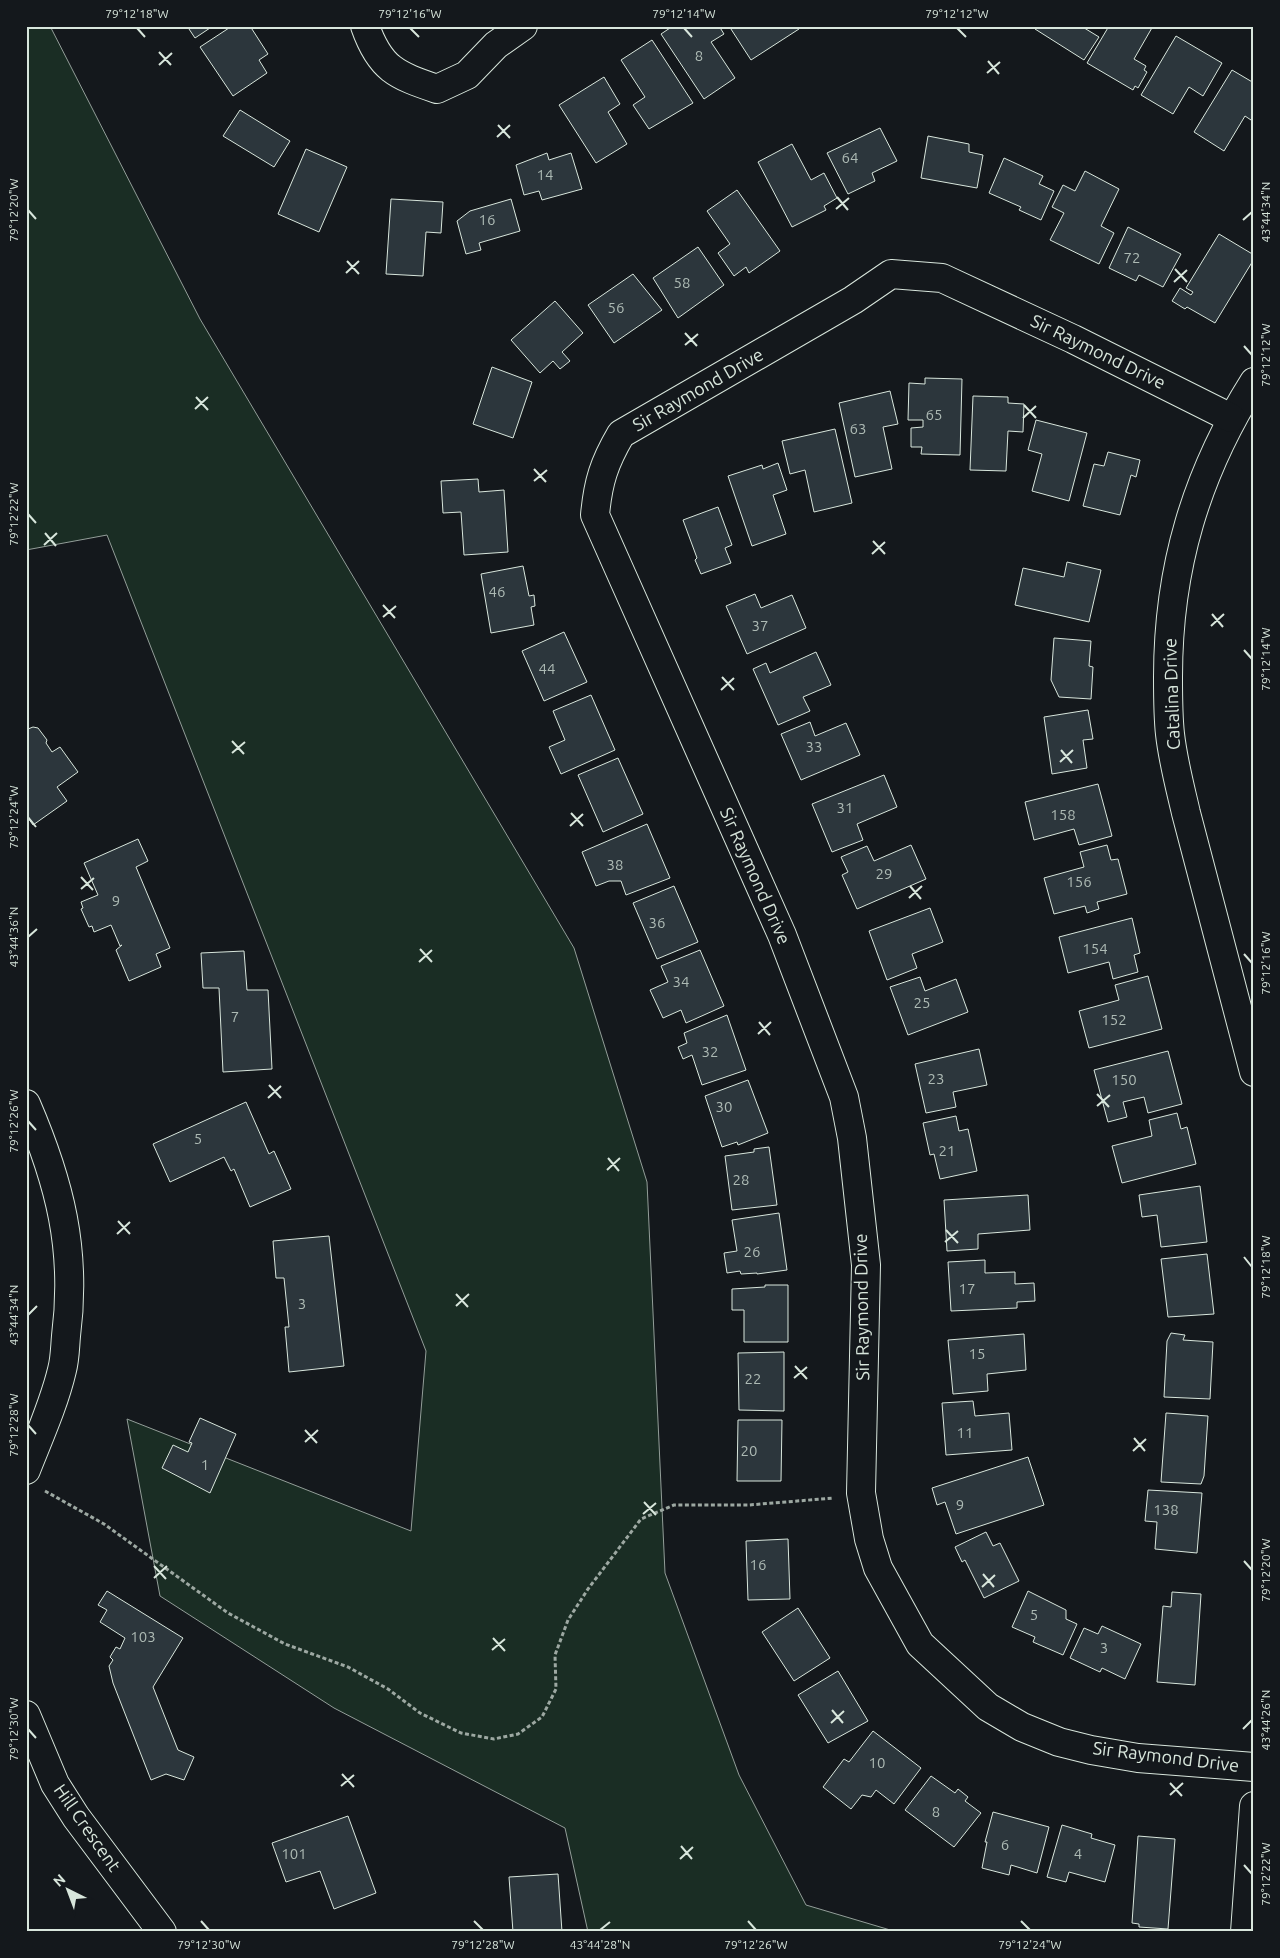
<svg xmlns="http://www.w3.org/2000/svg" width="1280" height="1958" viewBox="0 0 1280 1958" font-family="Ubuntu,sans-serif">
	<rect width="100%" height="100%" fill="#14181c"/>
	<polygon fill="#1a2d24" stroke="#939e99" points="26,26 50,26 200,319 574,948 647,1182 665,1573 739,1775 806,1905 897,1932 588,1932 565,1828 334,1708 160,1596 127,1419 411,1531 426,1351 107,535 26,550"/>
	<g fill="#2c363c" stroke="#d8e6dc">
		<polygon points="187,26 213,26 195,38"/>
		<polygon points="232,26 250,26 268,54 259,60 267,73 233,96 200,47"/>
		<polygon points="673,26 719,26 724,34 711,42 735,78 704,99 661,34"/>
		<polygon points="729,26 798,26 799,29 751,60"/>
		<polygon points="1037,26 1081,26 1099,37 1084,60 1035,29"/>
		<polygon points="1109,26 1153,26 1134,59 1146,66 1144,70 1147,72 1138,88 1135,86 1133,90 1087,63"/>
		<polygon points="1176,36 1222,63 1203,96 1189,87 1173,114 1141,95"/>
		<polygon points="652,40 693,103 649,129 633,105 645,97 621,60"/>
		<polygon points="1232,70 1254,83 1254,122 1245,116 1224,151 1194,132"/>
		<polygon points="604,77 620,104 608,112 627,144 596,163 559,105"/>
		<polygon points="240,110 290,141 274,167 223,136"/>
		<polygon points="880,128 897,161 872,173 875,181 848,194 827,153"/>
		<polygon points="928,136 969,144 969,152 983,155 977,188 921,178"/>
		<polygon points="792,144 811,180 824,173 837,198 824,206 826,210 792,227 758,162"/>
		<polygon points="306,149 347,167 319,232 278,214"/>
		<polygon points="547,153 549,160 571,153 582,189 542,200 539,191 524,195 516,165"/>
		<polygon points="1004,158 1043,176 1039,184 1054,191 1041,220 1019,210 1021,207 989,193"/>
		<polygon points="1085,171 1119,189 1101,226 1114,233 1099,264 1050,240 1064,213 1052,207 1063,185 1075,191"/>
		<polygon points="737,190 780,251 749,273 746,267 734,276 718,253 730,244 707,211"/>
		<polygon points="391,199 443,202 441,233 426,232 423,276 386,274"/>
		<polygon points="511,199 520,231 479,243 481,250 466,254 457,221 470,211"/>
		<polygon points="1128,227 1181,254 1163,287 1139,275 1136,281 1109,268"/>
		<polygon points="1219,234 1254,255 1254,259 1215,323 1187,307 1185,309 1172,301 1180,288 1191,295 1193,292 1186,288"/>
		<polygon points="698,247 724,285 678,318 653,278"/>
		<polygon points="633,274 662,310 614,343 588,305"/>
		<polygon points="555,301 583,333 562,352 570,361 560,369 553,361 540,373 511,340"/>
		<polygon points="492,367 532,382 513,438 473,424"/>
		<polygon points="925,378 962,379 960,455 921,454 922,447 911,447 911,428 923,427 923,420 908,420 909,383 925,384"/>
		<polygon points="890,391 898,424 883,427 892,469 855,477 839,403"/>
		<polygon points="973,396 1008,397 1008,403 1024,404 1023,432 1008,431 1006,471 970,470"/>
		<polygon points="1036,420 1087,433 1069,501 1032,491 1042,454 1028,450"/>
		<polygon points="835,429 852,503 814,512 805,470 790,474 782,441"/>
		<polygon points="1108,452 1140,460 1136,477 1131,475 1120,515 1083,506 1094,464 1104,466"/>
		<polygon points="778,463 787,490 773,495 786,534 752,546 728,476 762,465 763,469"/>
		<polygon points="478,479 479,492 504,490 508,552 464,555 461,512 443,513 441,481"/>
		<polygon points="718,507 732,545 725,548 731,563 701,574 695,560 697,558 683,520"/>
		<polygon points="1067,562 1101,570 1089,622 1015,605 1023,568 1064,577"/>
		<polygon points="523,566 529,596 534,595 535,606 531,607 534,625 491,633 481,574"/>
		<polygon points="755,594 761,608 792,595 806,628 747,654 726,606"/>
		<polygon points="564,632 587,682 544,701 522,651"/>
		<polygon points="1054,638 1091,641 1089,666 1093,667 1091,699 1059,697 1051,680"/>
		<polygon points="816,652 831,685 803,697 810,711 778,725 753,669 766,663 770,673"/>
		<polygon points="591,695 615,750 561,774 549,747 565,740 553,711"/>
		<polygon points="1088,710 1093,739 1083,740 1087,768 1052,774 1044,717"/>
		<polygon points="810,722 815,736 846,723 860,755 801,780 781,734"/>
		<polygon points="26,727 28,729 33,727 38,728 47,740 46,743 52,752 60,747 78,772 57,787 67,801 33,825 26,815"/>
		<polygon points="618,758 643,814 603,832 578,775"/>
		<polygon points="884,775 897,807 857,824 863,840 832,852 812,804"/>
		<polygon points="1098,784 1112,836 1079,845 1074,829 1034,840 1025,802"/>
		<polygon points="647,824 670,878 626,895 621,881 609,881 596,886 582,852"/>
		<polygon points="138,839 148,861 136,867 170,948 156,954 161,967 129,981 116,950 122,945 120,946 111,925 94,932 92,926 89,927 81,909 83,908 81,902 98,895 84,863"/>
		<polygon points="911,845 926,879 857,909 842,875 848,872 841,857 867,846 874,861"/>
		<polygon points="1107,845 1111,860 1118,859 1127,894 1097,902 1099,909 1087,913 1085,906 1054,914 1044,878 1084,867 1080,852"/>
		<polygon points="674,886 698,942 657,959 633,903"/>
		<polygon points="930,908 943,942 912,954 917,968 887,980 869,931"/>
		<polygon points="1132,918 1140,953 1134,955 1138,972 1113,979 1109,962 1068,973 1059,937"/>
		<polygon points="700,950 724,1006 686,1023 681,1010 663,1018 650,990 668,982 661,966"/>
		<polygon points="244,951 247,990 268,990 272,1069 223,1072 219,988 203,988 201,953"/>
		<polygon points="1148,976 1162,1029 1089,1048 1079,1011 1119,1000 1115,985"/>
		<polygon points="920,977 925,991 956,979 968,1012 908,1035 890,987"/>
		<polygon points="727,1015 746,1070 702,1085 692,1055 683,1059 678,1047 687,1043 684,1033"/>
		<polygon points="979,1049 987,1085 953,1092 956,1107 926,1113 915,1064"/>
		<polygon points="1168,1051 1182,1104 1148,1113 1144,1097 1123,1102 1127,1117 1108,1122 1094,1070"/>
		<polygon points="748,1080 768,1133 738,1145 737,1142 722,1147 705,1096"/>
		<polygon points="246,1102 269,1154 274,1151 291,1189 250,1207 234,1169 231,1171 224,1157 170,1182 153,1144"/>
		<polygon points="1177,1113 1181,1129 1187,1127 1196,1164 1122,1183 1112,1146 1152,1136 1149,1120"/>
		<polygon points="956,1116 959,1131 968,1129 977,1171 940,1179 934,1154 930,1155 923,1123"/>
		<polygon points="769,1147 777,1205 732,1210 725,1156 754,1152 754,1149"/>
		<polygon points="1200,1186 1207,1242 1161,1247 1157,1215 1142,1217 1139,1195"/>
		<polygon points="1028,1195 1030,1230 978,1234 978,1249 947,1251 944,1200"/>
		<polygon points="779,1213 787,1270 757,1274 757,1273 741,1274 740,1271 727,1273 724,1253 737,1251 732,1220"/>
		<polygon points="329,1236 344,1366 289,1372 285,1327 289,1327 284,1278 276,1278 273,1241"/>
		<polygon points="1207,1254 1214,1314 1168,1317 1161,1259"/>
		<polygon points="985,1260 985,1273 1015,1272 1015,1284 1034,1283 1035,1301 1017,1302 1017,1308 951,1311 948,1262"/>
		<polygon points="765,1285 788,1285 788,1342 744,1342 744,1310 732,1310 732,1289 765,1287"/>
		<polygon points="1171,1333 1185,1335 1183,1340 1213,1342 1210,1399 1164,1397 1167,1341"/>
		<polygon points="1024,1334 1026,1370 987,1374 988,1391 953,1394 948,1340"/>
		<polygon points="784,1352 784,1411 739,1410 738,1353"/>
		<polygon points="973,1401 975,1416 1009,1413 1012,1450 946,1455 942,1403"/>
		<polygon points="1166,1413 1208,1416 1204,1476 1201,1484 1161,1482"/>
		<polygon points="200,1418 236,1434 210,1493 162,1468 173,1445 188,1452 192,1443 189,1442"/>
		<polygon points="738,1420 782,1420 781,1481 737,1481"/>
		<polygon points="1028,1457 1044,1505 956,1534 945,1502 937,1505 932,1488"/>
		<polygon points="1148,1490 1202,1493 1197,1553 1155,1549 1157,1522 1145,1521"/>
		<polygon points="986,1532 993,1546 1000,1543 1019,1581 984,1598 965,1560 962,1562 955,1547"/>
		<polygon points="788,1539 790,1599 748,1600 746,1541"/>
		<polygon points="107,1591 183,1638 153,1687 178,1750 194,1757 184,1780 166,1774 151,1780 113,1683 109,1666 113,1660 110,1657 116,1647 120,1649 125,1638 100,1622 107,1610 98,1605"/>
		<polygon points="1028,1591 1066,1610 1066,1619 1077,1624 1063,1655 1033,1642 1035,1637 1012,1627"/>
		<polygon points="1172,1592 1201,1594 1195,1685 1157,1682 1163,1606 1171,1607"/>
		<polygon points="798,1608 830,1658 794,1681 762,1632"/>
		<polygon points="1102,1626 1141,1644 1125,1679 1102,1668 1100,1672 1070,1658 1084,1628 1098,1634"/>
		<polygon points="838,1671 868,1721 828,1743 798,1695"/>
		<polygon points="873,1731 921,1768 894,1804 876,1790 871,1797 862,1795 851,1809 823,1787 844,1759 849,1762"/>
		<polygon points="931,1776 955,1793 958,1789 968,1797 965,1801 981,1813 954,1847 905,1810"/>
		<polygon points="993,1812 1049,1827 1037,1873 1011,1865 1009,1875 982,1868 987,1842 985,1842"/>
		<polygon points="348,1816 376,1893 334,1909 320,1871 286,1882 272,1843"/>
		<polygon points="1062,1825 1092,1834 1091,1838 1115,1845 1105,1882 1069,1872 1066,1882 1047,1877"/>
		<polygon points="1138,1836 1175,1839 1168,1929 1139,1927 1139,1924 1132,1923"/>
		<polygon points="558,1874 562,1932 513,1932 509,1877"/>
	</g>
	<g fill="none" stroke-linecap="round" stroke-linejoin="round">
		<defs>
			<g id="street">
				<path d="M365 26C380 69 396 75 437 89L467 75 496 45 523 26"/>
				<path d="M1254 382C1196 474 1168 568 1168 677 1168 696 1168 716 1170 734 1173 761 1180 787 1186 813L1254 1072"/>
				<path d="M1231 418 1073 339 942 278 891 274 853 300 621 434C604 463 598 482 595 515L782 935 844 1097 852 1138 866 1265 861 1493 869 1539 878 1568 920 1644 988 1707 1022 1727 1059 1742 1091 1750 1138 1758 1254 1767"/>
				<path d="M26 1104C60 1183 77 1250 66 1336 65 1347 65 1359 62 1370 54 1404 39 1437 26 1470"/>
				<polyline points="26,1715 55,1784 76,1817 162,1932"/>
				<polyline points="1245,1932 1254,1806"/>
			</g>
		</defs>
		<use href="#street" stroke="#d8e6dc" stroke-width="30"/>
		<polyline stroke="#9da8a2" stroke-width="3" stroke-dasharray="4 2.5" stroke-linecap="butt" points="45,1491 104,1524 228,1613 285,1644 348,1667 388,1689 420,1713 461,1733 494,1739 518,1734 542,1717 556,1689 555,1655 568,1620 588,1589 641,1519 674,1505 749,1505 834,1498"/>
		<use href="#street" stroke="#14181c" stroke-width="28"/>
	</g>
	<path fill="none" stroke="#d8e6dc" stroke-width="2" d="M137 28 145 37M410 28 419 37M684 28 692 37M957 28 966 37M159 52 171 65M988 61 999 74M159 65 172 53M987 73 1000 62M498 125 510 138M497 137 510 125M837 197 848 210M836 209 849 198M28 210 36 219M1243 220 1252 212M347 261 359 274M1175 269 1187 282M346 273 359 261M1174 282 1187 270M685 333 697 346M685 345 698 334M1244 346 1252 355M196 397 208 410M1024 405 1036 418M195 409 208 397M1023 418 1036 406M534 469 546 482M534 481 547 470M28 514 36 523M45 533 56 546M873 541 885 554M44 545 57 533M872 554 885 542M383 605 395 618M1212 614 1223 627M383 617 396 606M1211 626 1224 614M1244 650 1252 659M722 677 734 690M721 690 734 678M232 741 244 754M1061 750 1072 763M232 753 245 742M1060 762 1073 750M571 813 583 826M28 817 36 827M570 826 583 814M81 877 93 890M910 886 921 899M81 889 94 878M909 898 922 886M28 937 37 929M420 949 432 962M1244 954 1252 963M419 962 432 950M759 1022 770 1035M758 1034 771 1022M269 1085 281 1098M1097 1094 1109 1107M268 1098 281 1086M1097 1106 1110 1095M28 1121 36 1130M608 1158 619 1171M607 1170 620 1158M118 1221 130 1234M946 1230 958 1243M117 1234 130 1222M945 1242 958 1231M1244 1257 1252 1267M456 1294 468 1307M456 1306 469 1294M28 1315 37 1306M795 1366 807 1379M794 1378 807 1367M28 1425 36 1434M305 1430 317 1443M1134 1438 1145 1451M305 1442 318 1430M1133 1451 1146 1439M644 1502 656 1515M643 1514 656 1503M1244 1561 1252 1570M154 1566 166 1579M983 1574 994 1587M154 1578 167 1566M982 1587 995 1575M493 1638 505 1651M492 1650 505 1639M832 1710 843 1723M831 1723 844 1711M28 1729 36 1738M1243 1729 1252 1720M342 1774 354 1787M1170 1783 1182 1796M341 1786 354 1775M1170 1795 1183 1783M681 1846 692 1859M680 1859 693 1847M1244 1865 1252 1874M201 1921 209 1930M474 1921 483 1930M748 1921 756 1930M1021 1921 1030 1930M600 1930 610 1922"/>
	<g text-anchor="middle" stroke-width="4" stroke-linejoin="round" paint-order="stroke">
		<g font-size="15" fill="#adbab4">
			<text x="699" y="61">8</text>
			<text x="850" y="163">64</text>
			<text x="545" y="180">14</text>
			<text x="487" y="225">16</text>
			<text x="1132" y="263">72</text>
			<text x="682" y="288">58</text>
			<text x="616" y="313">56</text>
			<text x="934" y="420">65</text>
			<text x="858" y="434">63</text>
			<text x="497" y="597">46</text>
			<text x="760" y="631">37</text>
			<text x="547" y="674">44</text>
			<text x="814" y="752">33</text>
			<text x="845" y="813">31</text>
			<text x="1063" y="820">158</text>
			<text x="615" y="870">38</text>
			<text x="884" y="879">29</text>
			<text x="1079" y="887">156</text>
			<text x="116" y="906">9</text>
			<text x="657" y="928">36</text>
			<text x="1095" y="954">154</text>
			<text x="681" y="987">34</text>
			<text x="922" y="1008">25</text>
			<text x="235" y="1022">7</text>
			<text x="1114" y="1025">152</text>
			<text x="710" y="1057">32</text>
			<text x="936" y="1084">23</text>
			<text x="1124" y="1085">150</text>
			<text x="724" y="1112">30</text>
			<text x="198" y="1144">5</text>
			<text x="947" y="1156">21</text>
			<text x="741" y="1185">28</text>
			<text x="752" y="1257">26</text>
			<text x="967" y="1294">17</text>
			<text x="302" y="1309">3</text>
			<text x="977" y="1359">15</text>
			<text x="753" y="1384">22</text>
			<text x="965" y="1438">11</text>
			<text x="749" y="1456">20</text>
			<text x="205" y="1470">1</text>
			<text x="960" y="1510">9</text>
			<text x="1166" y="1515">138</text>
			<text x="758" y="1570">16</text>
			<text x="1034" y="1620">5</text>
			<text x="143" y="1642">103</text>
			<text x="1104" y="1653">3</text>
			<text x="877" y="1768">10</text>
			<text x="936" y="1817">8</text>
			<text x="1005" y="1850">6</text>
			<text x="294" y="1859">101</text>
			<text x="1078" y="1859">4</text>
		</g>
		<g font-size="18" fill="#d8e6dc" stroke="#14181c">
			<text transform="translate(1098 352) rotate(26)" y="6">Sir Raymond Drive</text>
			<text transform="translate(698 390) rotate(-30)" y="6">Sir Raymond Drive</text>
			<text transform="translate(1172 694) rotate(-92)" y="6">Catalina Drive</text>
			<text transform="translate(755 876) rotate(66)" y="6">Sir Raymond Drive</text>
			<text transform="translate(862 1307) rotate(-91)" y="6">Sir Raymond Drive</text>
			<text transform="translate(1166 1757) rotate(7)" y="6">Sir Raymond Drive</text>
			<text transform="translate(87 1828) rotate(55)" y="6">Hill Crescent</text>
		</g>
	</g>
	<rect width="1280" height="1958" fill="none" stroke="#14181c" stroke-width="55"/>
	<g transform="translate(68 1890) rotate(318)" stroke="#14181c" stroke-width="4" paint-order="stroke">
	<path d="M0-4L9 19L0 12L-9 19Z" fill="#d8e6dc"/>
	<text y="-8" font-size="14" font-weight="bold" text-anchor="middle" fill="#d8e6dc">N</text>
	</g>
	<rect x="28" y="28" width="1224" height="1902" fill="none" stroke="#d8e6dc" stroke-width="2"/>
	<g font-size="12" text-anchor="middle" fill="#d8e6dc">
		<text x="137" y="18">79°12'18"W</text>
		<text x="410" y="18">79°12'16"W</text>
		<text x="684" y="18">79°12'14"W</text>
		<text x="957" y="18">79°12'12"W</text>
		<text transform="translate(14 210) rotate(-90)" y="4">79°12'20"W</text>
		<text transform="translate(1266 212) rotate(-90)" y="4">43°44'34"N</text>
		<text transform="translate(1266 355) rotate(-90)" y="4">79°12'12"W</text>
		<text transform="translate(14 514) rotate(-90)" y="4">79°12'22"W</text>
		<text transform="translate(1266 659) rotate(-90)" y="4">79°12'14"W</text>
		<text transform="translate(14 817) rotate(-90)" y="4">79°12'24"W</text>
		<text transform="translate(14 937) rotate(-90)" y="4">43°44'36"N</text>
		<text transform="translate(1266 963) rotate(-90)" y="4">79°12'16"W</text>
		<text transform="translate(14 1121) rotate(-90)" y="4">79°12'26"W</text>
		<text transform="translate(1266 1267) rotate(-90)" y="4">79°12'18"W</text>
		<text transform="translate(14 1315) rotate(-90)" y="4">43°44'34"N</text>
		<text transform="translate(14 1425) rotate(-90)" y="4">79°12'28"W</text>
		<text transform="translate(1266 1570) rotate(-90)" y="4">79°12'20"W</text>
		<text transform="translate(1266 1720) rotate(-90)" y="4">43°44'26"N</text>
		<text transform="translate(14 1729) rotate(-90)" y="4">79°12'30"W</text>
		<text transform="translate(1266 1874) rotate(-90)" y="4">79°12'22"W</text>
		<text x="209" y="1949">79°12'30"W</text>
		<text x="483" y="1949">79°12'28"W</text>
		<text x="600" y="1949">43°44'28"N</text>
		<text x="756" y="1949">79°12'26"W</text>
		<text x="1030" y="1949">79°12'24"W</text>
	</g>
</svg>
